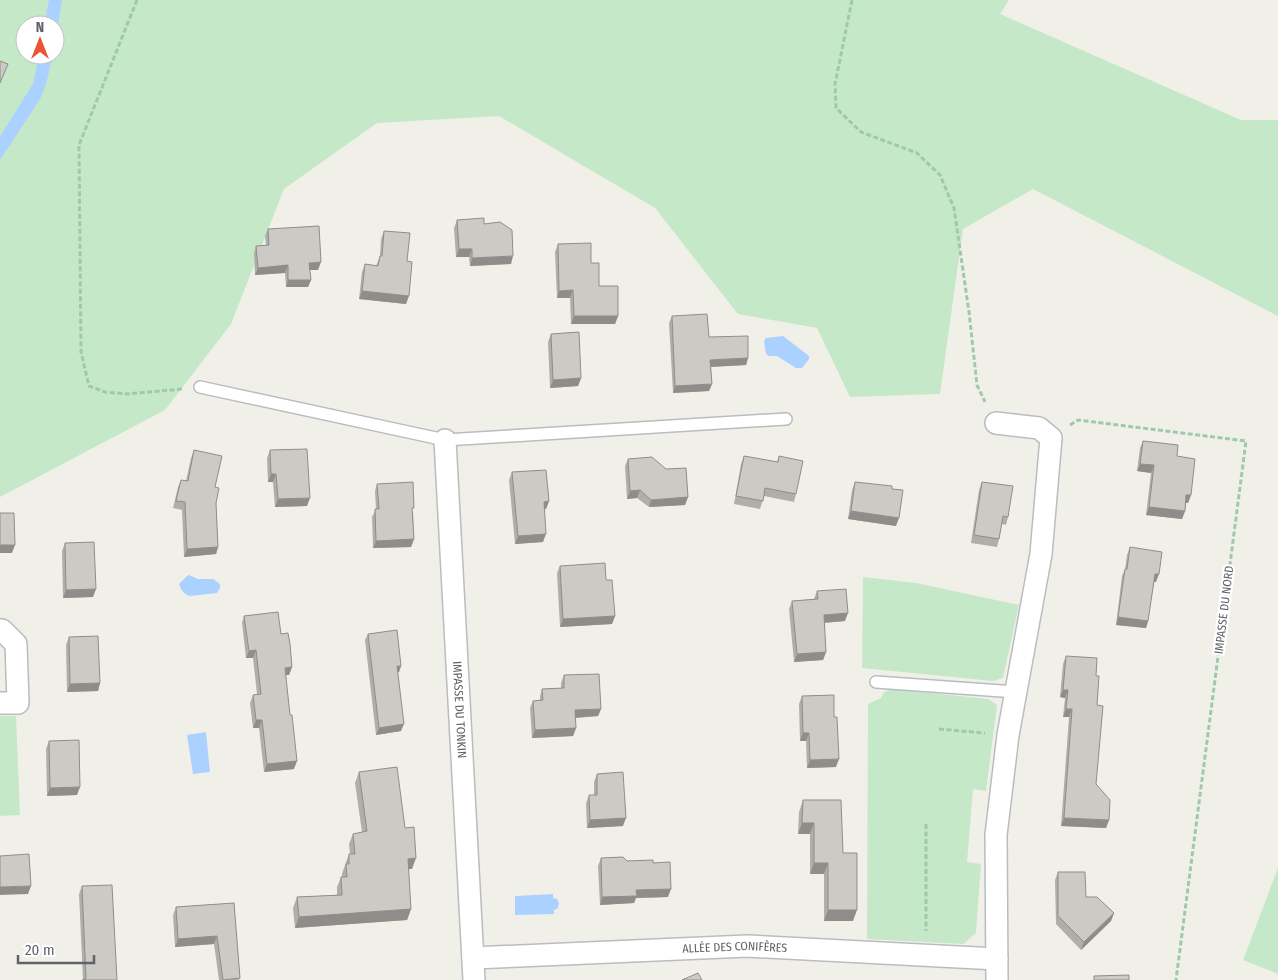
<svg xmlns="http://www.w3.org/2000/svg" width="1278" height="980" viewBox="0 0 1278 980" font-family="'Fira Sans Condensed',sans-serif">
	<rect width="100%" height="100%" fill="#f1f0e8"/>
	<g fill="#c5e8c8" fill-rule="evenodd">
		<path d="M0 0H1009L1000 14 1241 120H1278V316L1033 189 963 229 940 394 850 397 817 328 738 314 655 208 499 116 377 123 284 189 231 324 165 410 0 497ZM25 25H55V55H25Z"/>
		<polygon points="863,577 916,583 1019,605 1003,678 993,681 862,668"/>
		<polygon points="891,689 988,699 997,705 986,791 973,789 967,862 981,864 976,933 963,944 867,939 868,704 881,698 884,692"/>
		<polygon points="16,716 20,815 0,816 0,716"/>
		<polygon points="1278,868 1278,974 1243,960"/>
	</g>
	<g fill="#aad1ff">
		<polygon points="54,0 62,0 55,44 55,25 51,25"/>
		<polygon points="47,55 53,55 46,84 40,99 0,160 0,144 15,123 37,85"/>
		<polygon points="783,336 809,356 809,359 802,368 796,368 777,356 769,356 766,354 764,341 766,338"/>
		<path d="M189 575 198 579H213L220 584V588L217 593 190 596C184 594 181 590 179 584L187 576Z"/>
		<polygon points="206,732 210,772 193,774 187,735"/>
		<polygon points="553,894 553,898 557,899 559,903 558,908 554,910 554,914 515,915 515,896"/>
	</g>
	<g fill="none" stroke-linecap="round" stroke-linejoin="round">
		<g stroke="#aad1ff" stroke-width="8">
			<polyline points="48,25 53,0"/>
			<polyline points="0,144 37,85 43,55"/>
		</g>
		<defs>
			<g id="service">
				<polyline points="200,387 445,440 786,419"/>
				<polyline points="876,682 1016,692"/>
			</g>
			<g id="minor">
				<polyline points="996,423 1039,428 1051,438 1041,554 1008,735 996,835 997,980"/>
				<path id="s1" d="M445 440 474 980"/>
				<polyline points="0,630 2,630 16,644 18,703 0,703"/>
				<path id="s2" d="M473 958 747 946 997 959"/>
			</g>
		</defs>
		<use href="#service" stroke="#babcc1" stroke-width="14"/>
		<use href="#minor" stroke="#babcc1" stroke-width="24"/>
		<g stroke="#9ec9af" stroke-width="3" stroke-dasharray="5 2.5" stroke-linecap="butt">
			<polyline points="137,0 79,145 81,352 89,386 105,392 127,394 182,389"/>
			<polyline points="852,0 835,84 836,108 861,132 917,153 940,175 954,208 969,312 977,385 985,402"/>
			<polyline points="1070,425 1078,420 1246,441 1176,980"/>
			<polyline points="939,729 985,733"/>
			<polyline points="926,824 926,931"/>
		</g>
		<use href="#service" stroke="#fff" stroke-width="11"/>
		<use href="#minor" stroke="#fff" stroke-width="21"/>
	</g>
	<g fill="#afaea9">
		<polygon points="457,220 484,224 511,264 470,266 469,257 456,257 454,228"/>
		<polygon points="268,229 318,270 310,270 311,280 308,287 286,287 285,273 255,275 254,253 256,246 266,245 265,236"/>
		<polygon points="384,231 407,261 406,304 359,299 362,272 365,264 376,266 380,256 381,239"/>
		<polygon points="558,244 591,263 599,286 618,316 615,324 571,324 570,298 557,298 555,252"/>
		<polygon points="672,316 709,337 748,358 746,365 711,367 712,384 709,391 673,393 669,323"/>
		<polygon points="551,334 581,378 578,386 550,388 548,342"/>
		<polygon points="1143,441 1177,456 1191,495 1188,503 1186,503 1185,511 1182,519 1146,515 1151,473 1137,471 1140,448"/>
		<polygon points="194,450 215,487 218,547 216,554 184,557 182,510 173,508 178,487 181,480 186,481 191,458"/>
		<polygon points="270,450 307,506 275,507 273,482 268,482 267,458"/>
		<polygon points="744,456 777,462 779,456 796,494 794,502 764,496 760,509 734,504 741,464"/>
		<polygon points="628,459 688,497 685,505 649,507 637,498 627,499 625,466"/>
		<polygon points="512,472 549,501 546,509 544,509 543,542 515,544 509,480"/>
		<polygon points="855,482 892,489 896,526 848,519 852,490"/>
		<polygon points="982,482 1008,517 1006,525 1002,524 999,539 997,547 971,543 979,490"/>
		<polygon points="377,484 413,512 414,539 411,547 373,548 372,517 376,509 375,491"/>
		<polygon points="65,543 93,597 63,598 62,551"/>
		<polygon points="1130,547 1156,582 1154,582 1148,621 1146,628 1116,625 1122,576 1125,569 1127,555"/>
		<polygon points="560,566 606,580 615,616 612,624 560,627 557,573"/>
		<polygon points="817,591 845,621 824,623 826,652 823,660 794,662 789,609 792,601 814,599"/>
		<polygon points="244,616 281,634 292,667 289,675 285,675 294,769 264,772 259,728 253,728 250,703 253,695 257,694 253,658 246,658 242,623"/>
		<polygon points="368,634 401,666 399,672 398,672 401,731 376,735 365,640"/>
		<polygon points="69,637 100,683 98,691 67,692 66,645"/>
		<polygon points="1066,656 1096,676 1097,705 1096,784 1109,820 1106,828 1061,826 1069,717 1063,717 1065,698 1060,697 1063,664"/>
		<polygon points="564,675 601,709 598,716 575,718 576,728 573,736 532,738 530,708 533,701 540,700 540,696 542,689 561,688 561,683"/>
		<polygon points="802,696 836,767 807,768 806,741 800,741 799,704"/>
		<polygon points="49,741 77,795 47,796 46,749"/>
		<polygon points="359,772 405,828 412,869 408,869 411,909 407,920 295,928 293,908 297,897 337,895 337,887 341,877 342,877 342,874 345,865 349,854 350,854 349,844 353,834 362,832 355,783"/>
		<polygon points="597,774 623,826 587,828 586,803 589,795 594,795 594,782"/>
		<polygon points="803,800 843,853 853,921 824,921 824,874 810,874 810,834 798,834 799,812"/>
		<polygon points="601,858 653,863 668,897 636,898 634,903 600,905 598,866"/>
		<polygon points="1058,872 1086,897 1114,913 1111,921 1081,950 1056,924 1055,880"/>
		<polygon points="82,886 117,980 83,980 79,894"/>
		<polygon points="234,903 240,978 239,980 219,980 214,944 175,947 173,915 176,907"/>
	</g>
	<g fill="#8f8d8a">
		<polygon points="459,249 472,249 469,257 456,257"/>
		<polygon points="513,256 511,264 470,266 472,258"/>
		<polygon points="321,262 318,270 307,270 309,263"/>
		<polygon points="288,265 285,273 255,275 258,268"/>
		<polygon points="288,280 311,280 308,287 286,287"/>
		<polygon points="573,290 570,298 557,298 559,291"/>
		<polygon points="362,291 409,296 406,304 359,299"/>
		<polygon points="574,316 618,316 615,324 571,324"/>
		<polygon points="748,358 746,365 708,367 710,360"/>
		<polygon points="581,378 578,386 550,388 553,380"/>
		<polygon points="712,384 709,391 673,393 675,386"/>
		<polygon points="1140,464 1154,465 1151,473 1137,471"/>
		<polygon points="271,474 276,474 273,482 268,482"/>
		<polygon points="640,490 637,498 627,499 630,491"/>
		<polygon points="1186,495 1191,495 1188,503 1184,503"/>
		<polygon points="688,497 685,505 649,507 651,500"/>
		<polygon points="310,498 307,506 275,507 278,499"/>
		<polygon points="549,501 546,509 541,509 544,502"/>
		<polygon points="1149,507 1185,511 1182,519 1146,515"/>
		<polygon points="851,511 899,518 896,526 848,519"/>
		<polygon points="546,534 543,542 515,544 518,536"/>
		<polygon points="414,539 411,547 373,548 376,541"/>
		<polygon points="0,545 15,545 12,553 0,553"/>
		<polygon points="218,547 216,554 184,557 187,549"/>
		<polygon points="1155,574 1159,574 1156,582 1152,582"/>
		<polygon points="96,589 93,597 63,598 66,590"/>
		<polygon points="848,613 845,621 821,623 824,615"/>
		<polygon points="615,616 612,624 560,627 563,619"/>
		<polygon points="1118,617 1148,621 1146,628 1116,625"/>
		<polygon points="256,650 253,658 246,658 249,651"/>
		<polygon points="826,652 823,660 794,662 797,654"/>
		<polygon points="397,666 401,666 399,672 395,672"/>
		<polygon points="292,667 289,675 282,675 285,668"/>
		<polygon points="100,683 98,691 67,692 70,684"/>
		<polygon points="1063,690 1068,690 1065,698 1060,697"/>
		<polygon points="601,709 598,716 572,718 575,710"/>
		<polygon points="1066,709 1072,709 1069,717 1063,717"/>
		<polygon points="256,720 262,720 259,728 253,728"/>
		<polygon points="404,724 401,731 376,735 379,728"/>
		<polygon points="576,728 573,736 532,738 535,730"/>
		<polygon points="803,733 809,733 806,741 800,741"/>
		<polygon points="839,759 836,767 807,768 810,760"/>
		<polygon points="297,761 294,769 264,772 267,764"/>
		<polygon points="80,787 77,795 47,796 50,788"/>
		<polygon points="626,818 623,826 587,828 590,820"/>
		<polygon points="1064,818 1109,820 1106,828 1061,826"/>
		<polygon points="802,823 814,823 810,834 798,834"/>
		<polygon points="416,858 412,869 404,869 408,859"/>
		<polygon points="814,863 828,863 824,874 810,874"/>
		<polygon points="31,886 28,894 0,895 0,887"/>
		<polygon points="671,889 668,897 636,898 634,903 600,905 602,897 636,890"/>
		<polygon points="411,909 407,920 295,928 299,917"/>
		<polygon points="828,910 857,910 853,921 824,921"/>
		<polygon points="1114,913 1111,921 1081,950 1084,942"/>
		<polygon points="217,936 214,944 175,947 178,939"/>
	</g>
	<g fill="#cccac5" stroke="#8f8d8a">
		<polygon points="0,61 8,64 0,83"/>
		<polygon points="484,218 484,224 500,222 512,230 513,256 472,258 472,249 459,249 457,220"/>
		<polygon points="319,226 321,262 309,263 311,280 288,280 288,265 258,268 256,246 269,245 268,229"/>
		<polygon points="384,231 410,233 407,261 412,262 409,296 362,291 365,264 378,266 380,256 382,256"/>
		<polygon points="591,243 591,263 599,263 599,286 618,286 618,316 574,316 573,290 559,291 558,244"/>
		<polygon points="707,314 709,337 748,336 748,358 710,360 712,384 675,386 672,316"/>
		<polygon points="579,332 581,378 553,380 551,334"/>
		<polygon points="1143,441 1178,445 1177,456 1195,459 1191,495 1186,495 1185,511 1149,507 1154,465 1140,464"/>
		<polygon points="307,449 310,498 278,499 276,474 271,474 270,450"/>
		<polygon points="194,450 222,456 215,487 219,488 216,503 218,547 187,549 185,502 176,501 181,480 188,481"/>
		<polygon points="744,456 778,462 779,456 803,461 796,494 765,488 763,501 736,496"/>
		<polygon points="652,457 666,469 686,468 688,497 651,500 640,490 630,491 628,459"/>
		<polygon points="546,470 549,501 544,502 546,534 518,536 512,472"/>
		<polygon points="413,482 414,508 412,508 414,539 376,541 375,509 379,509 377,484"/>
		<polygon points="855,482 892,486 892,489 903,490 899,518 851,511"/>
		<polygon points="982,482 1013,486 1008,517 1003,516 999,539 974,535"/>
		<polygon points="0,513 14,513 15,545 0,545"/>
		<polygon points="94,542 96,589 66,590 65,543"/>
		<polygon points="1130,547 1162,552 1159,574 1155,574 1148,621 1118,617 1125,569 1127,569"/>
		<polygon points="605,563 606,580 612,580 615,616 563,619 560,566"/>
		<polygon points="846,589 848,613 824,615 826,652 797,654 792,601 818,599 817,591"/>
		<polygon points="278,612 281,634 288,633 290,644 292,667 285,668 290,715 292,715 297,761 267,764 262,720 256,720 253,695 261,694 256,650 249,651 244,616"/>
		<polygon points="397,630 401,666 397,666 404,724 379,728 368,634"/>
		<polygon points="98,636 100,683 70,684 69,637"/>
		<polygon points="1066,656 1097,658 1096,676 1099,676 1097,705 1103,706 1096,784 1110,800 1109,820 1064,818 1072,709 1066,709 1068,690 1063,690"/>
		<polygon points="599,674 601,709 575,710 576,728 535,730 533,701 543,700 542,689 564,688 564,675"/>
		<polygon points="834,695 834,717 837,717 839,759 810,760 809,733 803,733 802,696"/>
		<polygon points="79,740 80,787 50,788 49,741"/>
		<polygon points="397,767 405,828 414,827 416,858 408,859 411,909 299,917 297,897 342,895 341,877 347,877 346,864 349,864 349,854 355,854 353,834 367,831 359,772"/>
		<polygon points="623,772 626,818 590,820 589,795 597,795 597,774"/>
		<polygon points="803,800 841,800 843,853 857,853 857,910 828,910 828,863 814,863 814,823 802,823"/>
		<polygon points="29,854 31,886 0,887 0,856"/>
		<polygon points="623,857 627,861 653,860 653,863 670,862 671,889 636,890 637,896 602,897 601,858"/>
		<polygon points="1058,872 1085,872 1086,897 1097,897 1114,913 1084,942 1058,916"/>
		<polygon points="112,885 117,980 82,980 86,979 82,886"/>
		<polygon points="234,903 240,978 223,980 217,936 178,939 176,907"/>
		<polygon points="698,973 702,980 682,980"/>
		<polygon points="1129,975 1129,980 1094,980 1094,976"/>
	</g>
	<g text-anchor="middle" stroke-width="4.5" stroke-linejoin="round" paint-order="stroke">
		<g font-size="12" fill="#5f6268" stroke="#fff">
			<text transform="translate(1224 610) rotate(-83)" y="4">IMPASSE DU NORD</text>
			<text dy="4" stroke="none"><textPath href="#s1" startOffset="270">IMPASSE DU TONKIN</textPath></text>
			<text dy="4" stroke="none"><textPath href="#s2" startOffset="262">ALLÉE DES CONIFÈRES</textPath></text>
		</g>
	</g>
	<g transform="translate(40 40)"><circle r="24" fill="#ffffff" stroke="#bfc0c3"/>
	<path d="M0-4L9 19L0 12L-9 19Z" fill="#e95535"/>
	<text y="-8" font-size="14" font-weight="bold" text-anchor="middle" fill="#5f6268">N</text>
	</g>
	<path d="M18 955v8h76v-8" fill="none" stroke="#5f6268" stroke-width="2.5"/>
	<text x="25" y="955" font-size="15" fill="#5f6268" stroke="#ffffff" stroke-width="4" paint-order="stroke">20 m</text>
</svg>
